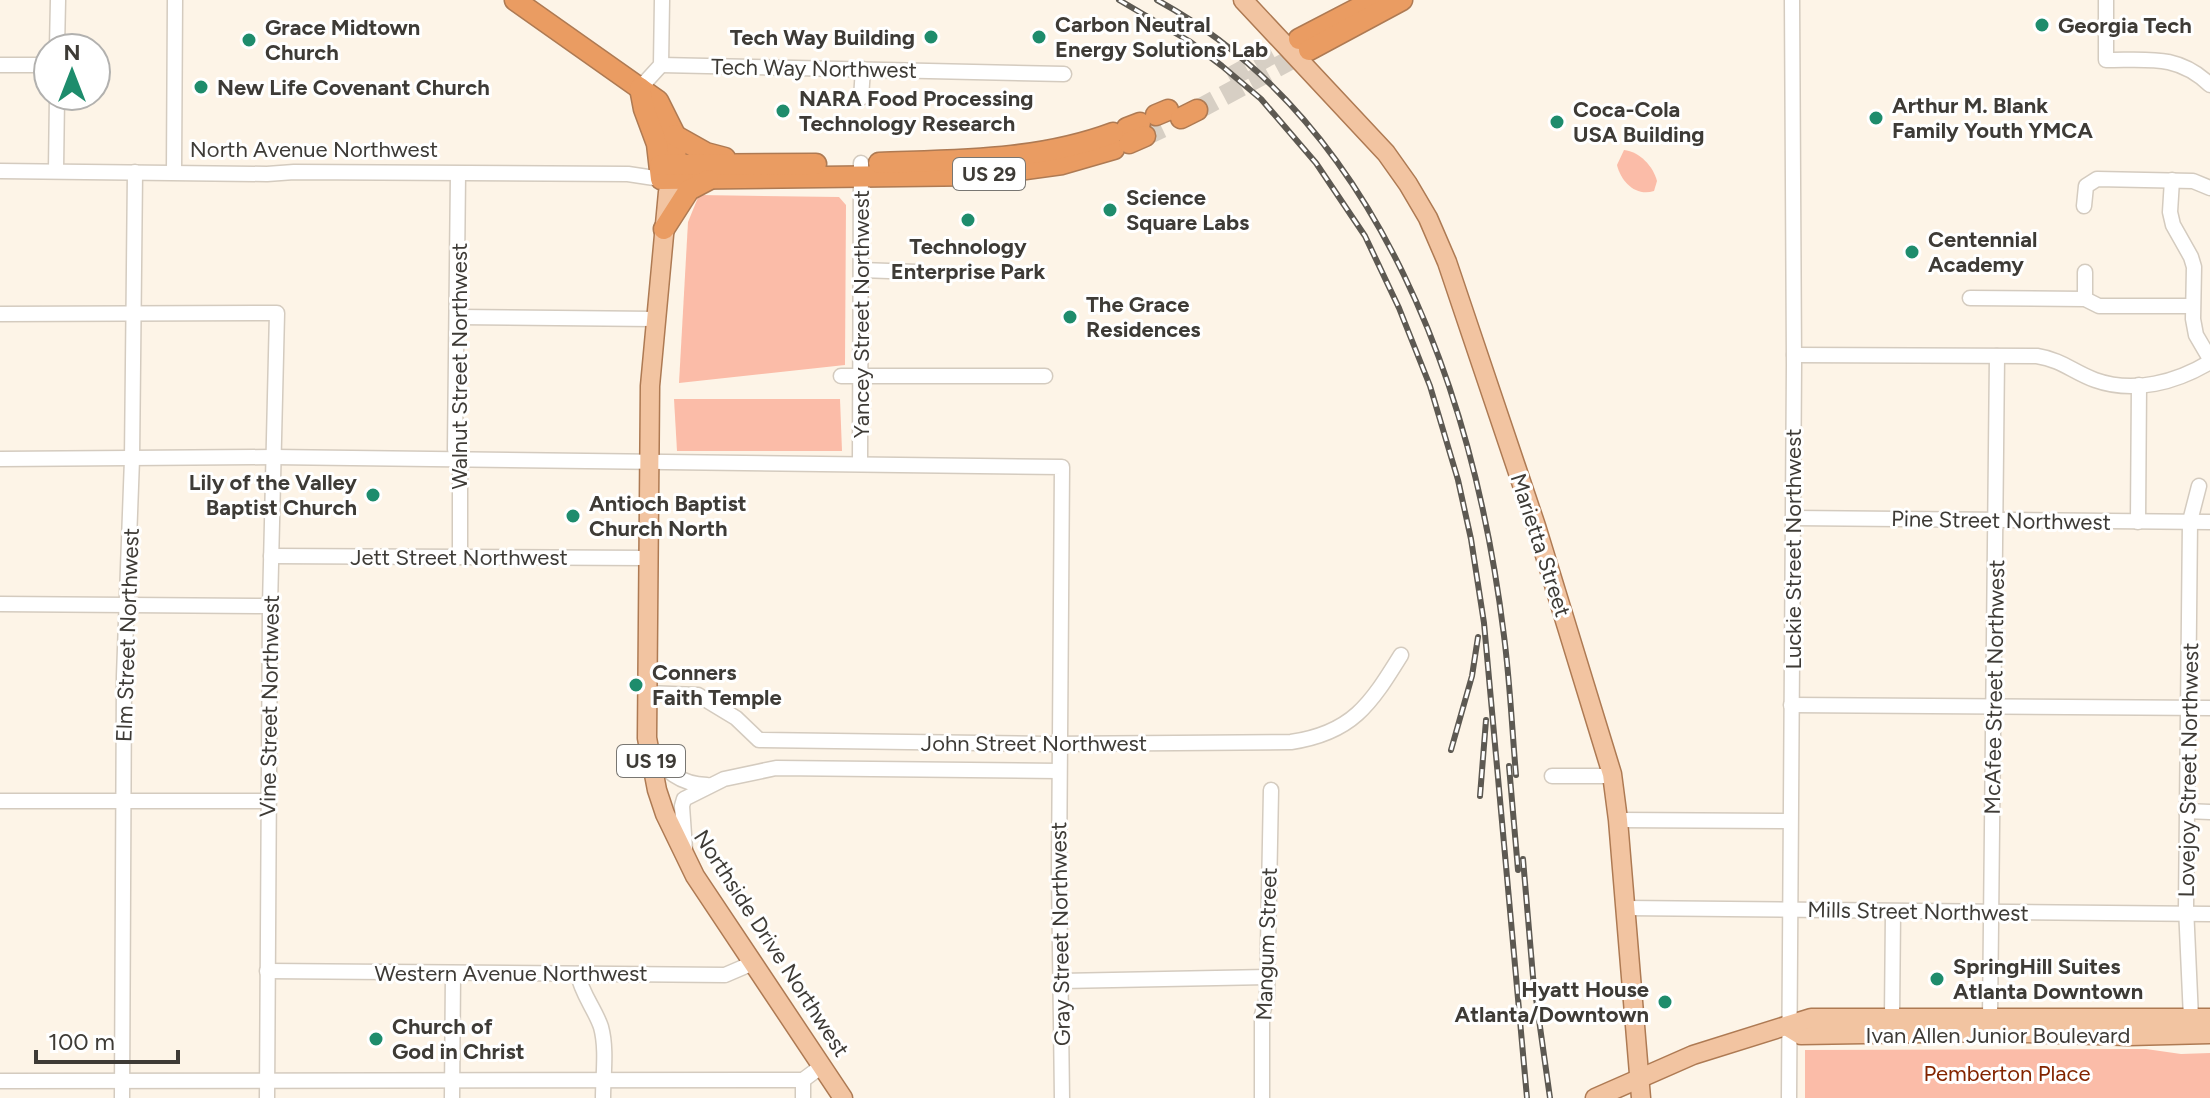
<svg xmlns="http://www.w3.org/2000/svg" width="2210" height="1098" viewBox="0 0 2210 1098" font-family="Figtree,sans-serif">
	<rect width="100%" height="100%" fill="#fdf4e7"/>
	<g fill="#fbbca8">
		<path d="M1624 150C1640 152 1653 166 1657 181L1654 191C1636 197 1621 182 1617 165Z"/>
		<polygon points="699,195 839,197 846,205 845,365 679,383 688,222"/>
		<polygon points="674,399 840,399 842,451 677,451"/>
		<polygon points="2146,1049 2181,1054 2210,1053 2210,1098 1805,1098 1805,1050"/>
	</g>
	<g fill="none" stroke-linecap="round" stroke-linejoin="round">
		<g stroke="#d7cfc4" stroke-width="20" stroke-dasharray="20 10" stroke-linecap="butt">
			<polyline points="1229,78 1299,39"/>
			<polyline points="1197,110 1309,50"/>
			<polyline points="1145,136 1162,128"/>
		</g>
		<defs>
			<g id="minor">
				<path d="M2106 0V60C2148 60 2178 54 2210 85"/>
				<polyline points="57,48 58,0"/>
				<polyline points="0,65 48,65"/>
				<polyline points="661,65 1064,74"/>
				<polyline points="640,88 661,65 662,0"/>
				<polyline points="861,98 863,69"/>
				<polyline points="56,170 57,96"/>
				<polyline points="0,171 267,174 294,172 628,174 661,179"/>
				<polyline points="174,172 175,0"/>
				<polyline points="458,174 455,449 460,469 460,557"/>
				<polyline points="2172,180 2170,212 2173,225 2191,257 2194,267 2193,319 2196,335 2210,359"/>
				<polyline points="2084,206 2086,186 2097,179 2193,181 2210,188"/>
				<polyline points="861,270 917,272"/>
				<polyline points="1970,298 2085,299 2099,306 2192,306"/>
				<polyline points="2085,299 2085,272"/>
				<polyline points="0,314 277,313 270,606 267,1098"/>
				<polyline points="457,317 655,319"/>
				<path d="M1794 355 2037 356C2062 360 2073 372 2095 380 2134 394 2177 382 2210 362"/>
				<polyline points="841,376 1045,376"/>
				<polyline points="0,459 273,457 1062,467 1059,873 1062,1098"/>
				<polyline points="860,464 861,163"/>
				<polyline points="1793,518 2210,522"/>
				<polyline points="2138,522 2139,385"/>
				<polyline points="271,556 647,558"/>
				<polyline points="0,604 270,606"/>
				<path d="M646 693 698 695 736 718 759 740 1048 744 1291 742C1352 733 1370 705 1401 655"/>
				<polyline points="1791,705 2210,708"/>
				<path d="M650 750C666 771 679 784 707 785"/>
				<polyline points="1552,776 1612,776"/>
				<polyline points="0,801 268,801"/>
				<polyline points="2186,811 2210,812"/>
				<polyline points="1618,820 1790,821"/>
				<polyline points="685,849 682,806 684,799 724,779 776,768 1059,771"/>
				<polyline points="1625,908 2210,914"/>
				<polyline points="267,971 725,975 753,963"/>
				<path d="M578 974C581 993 595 1009 601 1027 607 1049 603 1075 603 1098"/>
				<polyline points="1061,981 1268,977"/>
				<polyline points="1892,1017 1893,912"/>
				<polyline points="1990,1018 1997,356"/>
				<polyline points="2191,1018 2186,907 2190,521 2199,486"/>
				<polyline points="0,1081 803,1080 822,1066"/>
				<polyline points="122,1098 124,676 132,459 135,172"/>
				<polyline points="452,1098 453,973"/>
				<polyline points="803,1098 803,1080"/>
				<polyline points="1262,1098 1262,1015 1267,997 1271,790"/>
				<polyline points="1789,1098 1794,364 1792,0"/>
			</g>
			<g id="major">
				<polyline points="1243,0 1386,153 1408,184 1428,218 1447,262 1536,526 1612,774 1618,820 1641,1098"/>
				<polyline points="677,179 668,192 650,386 647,738 657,790 665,814 695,876 843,1098"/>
				<polyline points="1788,1027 1801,1035 1992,1032 2129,1036 2210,1034"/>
				<polyline points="1595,1098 1693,1055 1811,1018 2210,1018"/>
			</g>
			<g id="highway">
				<polyline points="515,0 658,101 674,133 677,175"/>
				<polyline points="1299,39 1374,0"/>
				<polyline points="1309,50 1402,0"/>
				<polyline points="640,88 644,109 657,144 661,179 982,175 1062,164 1114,149"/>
				<polyline points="1156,115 1168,110"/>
				<polyline points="1181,118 1197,110"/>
				<polyline points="1127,128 1140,123"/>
				<polyline points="674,135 706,153 725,158"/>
				<polyline points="1129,143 1145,136"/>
				<path d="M879 163C959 160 1038 161 1113 133"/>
				<polyline points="660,165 816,164"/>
				<polyline points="664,229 689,190 708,180"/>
			</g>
		</defs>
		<use href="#minor" stroke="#d4cbbf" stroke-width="17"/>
		<use href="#major" stroke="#ae7a53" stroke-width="21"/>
		<use href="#highway" stroke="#ae7a53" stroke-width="23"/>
		<use href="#minor" stroke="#fff" stroke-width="14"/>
		<use href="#major" stroke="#f2c4a1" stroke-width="18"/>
		<use href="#highway" stroke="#ea9c62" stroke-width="20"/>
		<defs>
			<g id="rail">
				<polyline points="1119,0 1189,41 1222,66 1261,99 1316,163 1365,236 1399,308 1430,386 1458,480 1471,539 1484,623 1527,1098"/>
				<path d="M1157 0C1381 122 1475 398 1504 636 1510 682 1512 729 1516 775"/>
				<polyline points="1451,750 1472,676 1478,637"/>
				<polyline points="1509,766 1518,870"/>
				<polyline points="1480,796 1486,720"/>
				<polyline points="1523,859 1533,977 1550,1098"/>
			</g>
		</defs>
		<use href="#rail" stroke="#5d5952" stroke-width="6"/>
		<use href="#rail" stroke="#fff" stroke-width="3" stroke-dasharray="9" stroke-linecap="butt"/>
	</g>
	<g fill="#1e8c6c" stroke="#fff" stroke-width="3">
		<circle cx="2042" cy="25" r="8"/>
		<circle cx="931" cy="37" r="8"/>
		<circle cx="1039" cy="37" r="8"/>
		<circle cx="249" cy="40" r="8"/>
		<circle cx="201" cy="87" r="8"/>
		<circle cx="783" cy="111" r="8"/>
		<circle cx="1876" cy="118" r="8"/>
		<circle cx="1557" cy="122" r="8"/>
		<circle cx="1110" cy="210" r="8"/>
		<circle cx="968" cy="220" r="8"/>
		<circle cx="1912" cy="252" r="8"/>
		<circle cx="1070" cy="317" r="8"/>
		<circle cx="373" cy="495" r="8"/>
		<circle cx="573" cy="516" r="8"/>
		<circle cx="636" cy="685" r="8"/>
		<circle cx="1937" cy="979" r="8"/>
		<circle cx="1665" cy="1002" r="8"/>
		<circle cx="376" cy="1039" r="8"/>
	</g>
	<g text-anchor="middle" stroke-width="6" stroke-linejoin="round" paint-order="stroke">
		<g fill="#fff" stroke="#787672" stroke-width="2">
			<rect x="953" y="158" width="72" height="32" rx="6"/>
			<rect x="617" y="745" width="68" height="32" rx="6"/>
		</g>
		<g font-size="20" font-weight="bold" fill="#3e3b36">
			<text x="989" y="181">US 29</text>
			<text x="651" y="768">US 19</text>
		</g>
		<g font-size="22" font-weight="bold" fill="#3e3b36" stroke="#fff" text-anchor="start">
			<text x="1055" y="32">Carbon Neutral<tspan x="1055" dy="25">Energy Solutions Lab</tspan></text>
			<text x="2058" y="33">Georgia Tech</text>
			<text x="265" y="35">Grace Midtown<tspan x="265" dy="25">Church</tspan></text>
			<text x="915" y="45" text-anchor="end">Tech Way Building</text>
			<text x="217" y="95">New Life Covenant Church</text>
			<text x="799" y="106">NARA Food Processing<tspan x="799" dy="25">Technology Research</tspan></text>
			<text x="1892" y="113">Arthur M. Blank<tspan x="1892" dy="25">Family Youth YMCA</tspan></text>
			<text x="1573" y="117">Coca-Cola<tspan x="1573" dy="25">USA Building</tspan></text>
			<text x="1126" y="205">Science<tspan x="1126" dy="25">Square Labs</tspan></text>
			<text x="1928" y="247">Centennial<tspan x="1928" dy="25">Academy</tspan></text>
			<text x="968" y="254" text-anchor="middle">Technology<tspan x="968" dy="25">Enterprise Park</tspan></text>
			<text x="1086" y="312">The Grace<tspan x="1086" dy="25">Residences</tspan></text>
			<text x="357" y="490" text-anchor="end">Lily of the Valley<tspan x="357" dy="25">Baptist Church</tspan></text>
			<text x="589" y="511">Antioch Baptist<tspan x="589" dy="25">Church North</tspan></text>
			<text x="652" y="680">Conners<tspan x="652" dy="25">Faith Temple</tspan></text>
			<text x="1953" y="974">SpringHill Suites<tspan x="1953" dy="25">Atlanta Downtown</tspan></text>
			<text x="1649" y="997" text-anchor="end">Hyatt House<tspan x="1649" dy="25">Atlanta/Downtown</tspan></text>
			<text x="392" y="1034">Church of<tspan x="392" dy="25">God in Christ</tspan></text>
		</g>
		<g font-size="22" fill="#3e3b36" stroke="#fff">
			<text transform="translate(814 68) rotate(1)" y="8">Tech Way Northwest</text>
			<text x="314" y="157">North Avenue Northwest</text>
			<text transform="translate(861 314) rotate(-90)" y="8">Yancey Street Northwest</text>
			<text transform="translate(459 366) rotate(-90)" y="8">Walnut Street Northwest</text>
			<text transform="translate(2001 520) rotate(1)" y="8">Pine Street Northwest</text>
			<text transform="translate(1541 545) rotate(72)" y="8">Marietta Street</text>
			<text transform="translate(1793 549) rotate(-90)" y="8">Luckie Street Northwest</text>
			<text x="459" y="565">Jett Street Northwest</text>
			<text transform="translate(127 635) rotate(-88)" y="8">Elm Street Northwest</text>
			<text transform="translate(1994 687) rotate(-89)" y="8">McAfee Street Northwest</text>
			<text transform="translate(269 706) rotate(-89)" y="8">Vine Street Northwest</text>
			<text x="1034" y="751">John Street Northwest</text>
			<text transform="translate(2188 770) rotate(-89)" y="8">Lovejoy Street Northwest</text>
			<text transform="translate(1918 911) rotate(1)" y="8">Mills Street Northwest</text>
			<text transform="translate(1060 934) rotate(-91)" y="8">Gray Street Northwest</text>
			<text transform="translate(772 943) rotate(57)" y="8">Northside Drive Northwest</text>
			<text transform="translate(1266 944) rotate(-88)" y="8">Mangum Street</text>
			<text x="511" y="981">Western Avenue Northwest</text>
			<text x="1998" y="1043">Ivan Allen Junior Boulevard</text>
		</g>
		<g font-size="22" fill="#832500" stroke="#fff">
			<text x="2007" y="1081">Pemberton Place</text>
		</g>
	</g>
	<g transform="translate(72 72)"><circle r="38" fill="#ffffff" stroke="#b2b1af" stroke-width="2"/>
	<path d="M0-6L14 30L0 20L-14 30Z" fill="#1e8c6c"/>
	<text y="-12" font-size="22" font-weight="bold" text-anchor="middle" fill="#3e3b36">N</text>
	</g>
	<path d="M36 1050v12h142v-12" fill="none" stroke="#3e3b36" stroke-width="4"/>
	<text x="48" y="1050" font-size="24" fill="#3e3b36" stroke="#ffffff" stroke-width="6" paint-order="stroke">100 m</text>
</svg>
